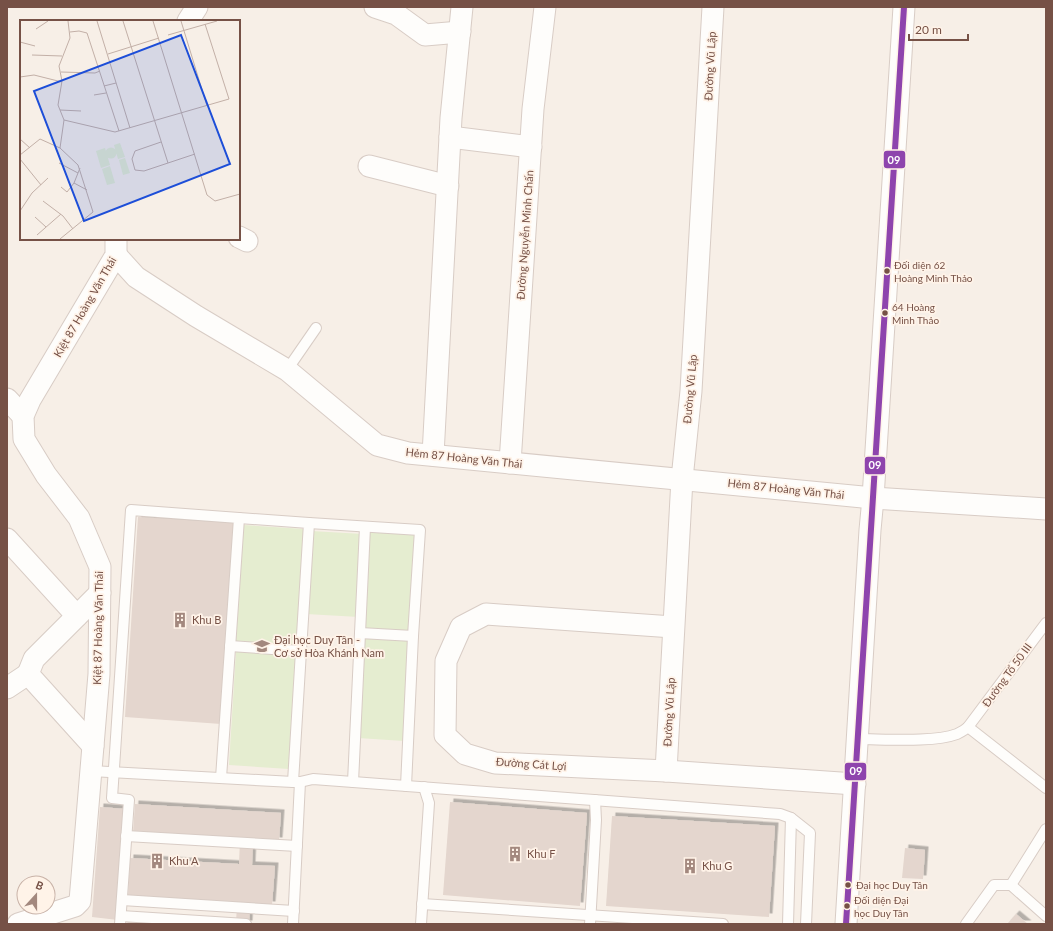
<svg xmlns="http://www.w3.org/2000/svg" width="1053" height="931" viewBox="0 0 1053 931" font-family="Lato,sans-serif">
	<defs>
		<filter id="shadow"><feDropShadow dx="3.5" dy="-3.5" stdDeviation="0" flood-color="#0004"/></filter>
	</defs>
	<rect width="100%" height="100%" fill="#f7efe7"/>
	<g fill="#e5edd0">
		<polygon points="243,525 304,529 297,648 235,644"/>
		<polygon points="368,530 416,532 411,633 363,631"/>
		<polygon points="311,531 363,534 359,617 306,614"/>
		<polygon points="364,635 410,638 404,741 358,738"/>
		<polygon points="236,651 296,655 289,769 229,765"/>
	</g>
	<g fill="#e4d6ce" filter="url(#shadow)">
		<polygon points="138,517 234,523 221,724 125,717"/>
		<polygon points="450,802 587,813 580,906 443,895"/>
		<polygon points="135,804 281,813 279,841 253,840 252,865 275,866 272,905 250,904 249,924 236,924 237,903 128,897 130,858 239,864 240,840 133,833"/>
		<polygon points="100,807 126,809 118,920 92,917"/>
		<polygon points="612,816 775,826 769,917 606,906"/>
		<polygon points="905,848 925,850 923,879 902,878"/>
		<polygon points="1016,914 1028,924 1007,924"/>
		<polygon points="128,921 157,923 157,924 127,924"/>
	</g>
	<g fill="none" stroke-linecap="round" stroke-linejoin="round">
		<defs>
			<g id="lane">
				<polyline points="287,370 316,328"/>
				<polyline points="309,523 420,530 413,636 360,633"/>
				<polyline points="230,646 301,651 309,523 239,518"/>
				<polyline points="968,727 1046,788"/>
				<path d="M857 739C884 739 933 743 957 734 961 732 965 730 968 727L1046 623"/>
				<polyline points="91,771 293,782 300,782 313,779 780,814 791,818 810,833 806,924"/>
				<polyline points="293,782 301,651"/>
				<polyline points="353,782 365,527"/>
				<polyline points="406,786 413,636"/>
				<polyline points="126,836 297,846"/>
				<polyline points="1011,885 1046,829"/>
				<polyline points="122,900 294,911"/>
				<polyline points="422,904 723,924"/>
				<polyline points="121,916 246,924"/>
				<polyline points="120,924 129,800 112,798 131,510 239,518 221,778"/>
				<polyline points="293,924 300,782"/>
				<polyline points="421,924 429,803 424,787"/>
				<polyline points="590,924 596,820 595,800"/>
				<polyline points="788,924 791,818"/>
				<polyline points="966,924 994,885 1011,885 1046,916"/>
			</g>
			<g id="street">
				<polyline points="375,7 396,14 425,35 460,32"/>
				<polyline points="188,21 197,7"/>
				<polyline points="450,137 531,147"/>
				<polyline points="369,166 448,186"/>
				<polyline points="239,237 247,241"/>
				<polyline points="116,255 136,277 196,316 287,370 377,445 408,453 873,498 1046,509"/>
				<polyline points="7,399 23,416"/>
				<polyline points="433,455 451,118 462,7"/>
				<polyline points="510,463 533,109 545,7"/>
				<polyline points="7,539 77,616"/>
				<polyline points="673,627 486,614 461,627 446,661 445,735 465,754 495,763 666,771 855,784"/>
				<polyline points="7,688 28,674"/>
				<polyline points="93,746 28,674 34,659 100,593"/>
				<polyline points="666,771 682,479 691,391 713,7"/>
				<polyline points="18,924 75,906 80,901 99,674 100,567 79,518 46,475 24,439 23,416 30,400 116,255 116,239"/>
				<polyline points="846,924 870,530 873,498 904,7"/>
			</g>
		</defs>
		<use href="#lane" stroke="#d8ccc5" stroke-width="12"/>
		<use href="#street" stroke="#d8ccc5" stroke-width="23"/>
		<use href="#lane" stroke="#fefdfb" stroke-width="10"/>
		<use href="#street" stroke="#fefdfb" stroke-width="21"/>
		<defs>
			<polyline id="bus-1" points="846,924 904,7"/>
		</defs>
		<use href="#bus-1" stroke="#fff3e8" stroke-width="9"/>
		<use href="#bus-1" stroke="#8e44ad" stroke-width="6"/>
	</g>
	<defs>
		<symbol id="building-bare" viewBox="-9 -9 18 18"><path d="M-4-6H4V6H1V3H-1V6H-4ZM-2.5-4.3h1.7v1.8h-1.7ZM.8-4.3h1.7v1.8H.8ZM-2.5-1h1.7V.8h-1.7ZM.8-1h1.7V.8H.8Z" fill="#a3887e" stroke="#fff3e8" stroke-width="2.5" paint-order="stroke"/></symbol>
		<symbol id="university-bare" viewBox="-9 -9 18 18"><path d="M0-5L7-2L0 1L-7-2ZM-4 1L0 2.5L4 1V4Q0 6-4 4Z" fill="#a3887e" stroke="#fff3e8" stroke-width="2.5" paint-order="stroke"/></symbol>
	</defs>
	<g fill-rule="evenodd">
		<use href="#building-bare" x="169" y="609" width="22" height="22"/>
		<use href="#university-bare" x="251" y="635" width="22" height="22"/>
		<use href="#building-bare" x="504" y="843" width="22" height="22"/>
		<use href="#building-bare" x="146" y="850" width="22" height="22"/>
		<use href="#building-bare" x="679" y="855" width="22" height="22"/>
	</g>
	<g fill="#765146" stroke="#fff3e8" stroke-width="1.5">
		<circle cx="887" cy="271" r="3.5"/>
		<circle cx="885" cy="313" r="3.5"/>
		<circle cx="848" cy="885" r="3.5"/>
		<circle cx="847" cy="906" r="3.5"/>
	</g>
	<g text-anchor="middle" stroke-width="3.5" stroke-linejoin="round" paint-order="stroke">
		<g font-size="10" fill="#765146" stroke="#fff3e8" text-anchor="start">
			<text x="894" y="269">Đối diện 62<tspan x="894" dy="13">Hoàng Minh Thảo</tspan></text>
			<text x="892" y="311">64 Hoàng<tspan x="892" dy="13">Minh Thảo</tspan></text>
			<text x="856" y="889">Đại học Duy Tân</text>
			<text x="854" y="904">Đối diện Đại<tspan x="854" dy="13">học Duy Tân</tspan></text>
		</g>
		<g font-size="11" fill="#765146" stroke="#fff3e8">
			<text transform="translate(710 66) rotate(-87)" y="4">Đường Vũ Lập</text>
			<text transform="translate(525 235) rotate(-86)" y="4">Đường Nguyễn Minh Chấn</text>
			<text transform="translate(85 307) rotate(-60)" y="4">Kiệt 87 Hoàng Văn Thái</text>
			<text transform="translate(690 389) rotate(-85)" y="4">Đường Vũ Lập</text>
			<text transform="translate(464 458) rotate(6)" y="4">Hẻm 87 Hoàng Văn Thái</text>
			<text transform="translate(786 489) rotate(6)" y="4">Hẻm 87 Hoàng Văn Thái</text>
			<text transform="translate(98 628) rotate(-89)" y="4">Kiệt 87 Hoàng Văn Thái</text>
			<text transform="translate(1007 675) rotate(-54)" y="4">Đường Tổ 50 III</text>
			<text transform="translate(669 712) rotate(-87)" y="4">Đường Vũ Lập</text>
			<text transform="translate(531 764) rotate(4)" y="4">Đường Cát Lợi</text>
		</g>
		<g font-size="11" fill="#765146" stroke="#fff3e8" text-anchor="start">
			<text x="192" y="624">Khu B</text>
			<text x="274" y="644">Đại học Duy Tân -<tspan x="274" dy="13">Cơ sở Hòa Khánh Nam</tspan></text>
			<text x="527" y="858">Khu F</text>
			<text x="169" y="865">Khu A</text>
			<text x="702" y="870">Khu G</text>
		</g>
	</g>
	<g transform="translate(20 20)">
		<rect width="220" height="220" fill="#f7efe7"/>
		<path d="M100 123 105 137 98 139 94 125ZM85.5 133a5.5 5.5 0 1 1 11 0a5.5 5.5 0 1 1-11 0ZM85 128 90 145 81 148 76 131ZM105 138 110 153 103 155 99 140ZM90 146 95 163 87 165 82 149Z" fill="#e5edd0"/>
		<path fill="none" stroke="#c3b0a7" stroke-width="1" d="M77 1 110 108M103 1 148 143M133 1 187 175 195 181 220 174M161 1 187 86M16 9 28 1M50 12 59 11 67 13 99 111M148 15 197 1M0 22 15 26M88 34 139 18M12 35 42 36M41 52 75 53 80 51M0 57 14 55 42 62M84 66 96 63M74 75 86 73M40 90 61 91M44 100 95 112 209 79 185 4M0 119 10 128M141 122 115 131 112 139 115 150 124 151 175 134M0 135 20 119 40 128M0 139 21 165M39 143 58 153M60 148 54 163 67 170M41 167 47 172 54 163M23 181 43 196 53 209M0 191 12 173 28 158M15 197 26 207M17 215 41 194M40 219 73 192 58 145 40 128 44 100 38 85 42 61 39 46 50 18 48 1"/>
		<path fill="#1d4ed8" fill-opacity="0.15" stroke="#1d4ed8" stroke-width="2" d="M161 15 210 144 64 201 14 71Z"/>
		<rect width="220" height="220" fill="none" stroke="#765146" stroke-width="2"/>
	</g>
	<g stroke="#fff3e8" stroke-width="1.5">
		<rect x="883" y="150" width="23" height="19" rx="4" fill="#8e44ad"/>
		<rect x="864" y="456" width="22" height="19" rx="4" fill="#8e44ad"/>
		<rect x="844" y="762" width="23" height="19" rx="4" fill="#8e44ad"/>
	</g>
	<g font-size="11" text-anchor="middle" font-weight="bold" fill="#fff">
		<text x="894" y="164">09</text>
		<text x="875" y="469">09</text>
		<text x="856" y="775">09</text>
	</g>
	<rect width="1053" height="931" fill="none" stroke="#765146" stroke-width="16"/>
	<g transform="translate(36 895) rotate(21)"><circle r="19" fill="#fff3e8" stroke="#c8b2a7"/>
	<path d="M0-3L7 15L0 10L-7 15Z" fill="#a3887e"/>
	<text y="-6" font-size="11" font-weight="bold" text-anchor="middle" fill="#765146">B</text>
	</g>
	<path d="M909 34v6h59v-6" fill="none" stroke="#765146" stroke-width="2"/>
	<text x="915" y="34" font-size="12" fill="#765146" stroke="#fff3e8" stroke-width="3" paint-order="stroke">20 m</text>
</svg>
